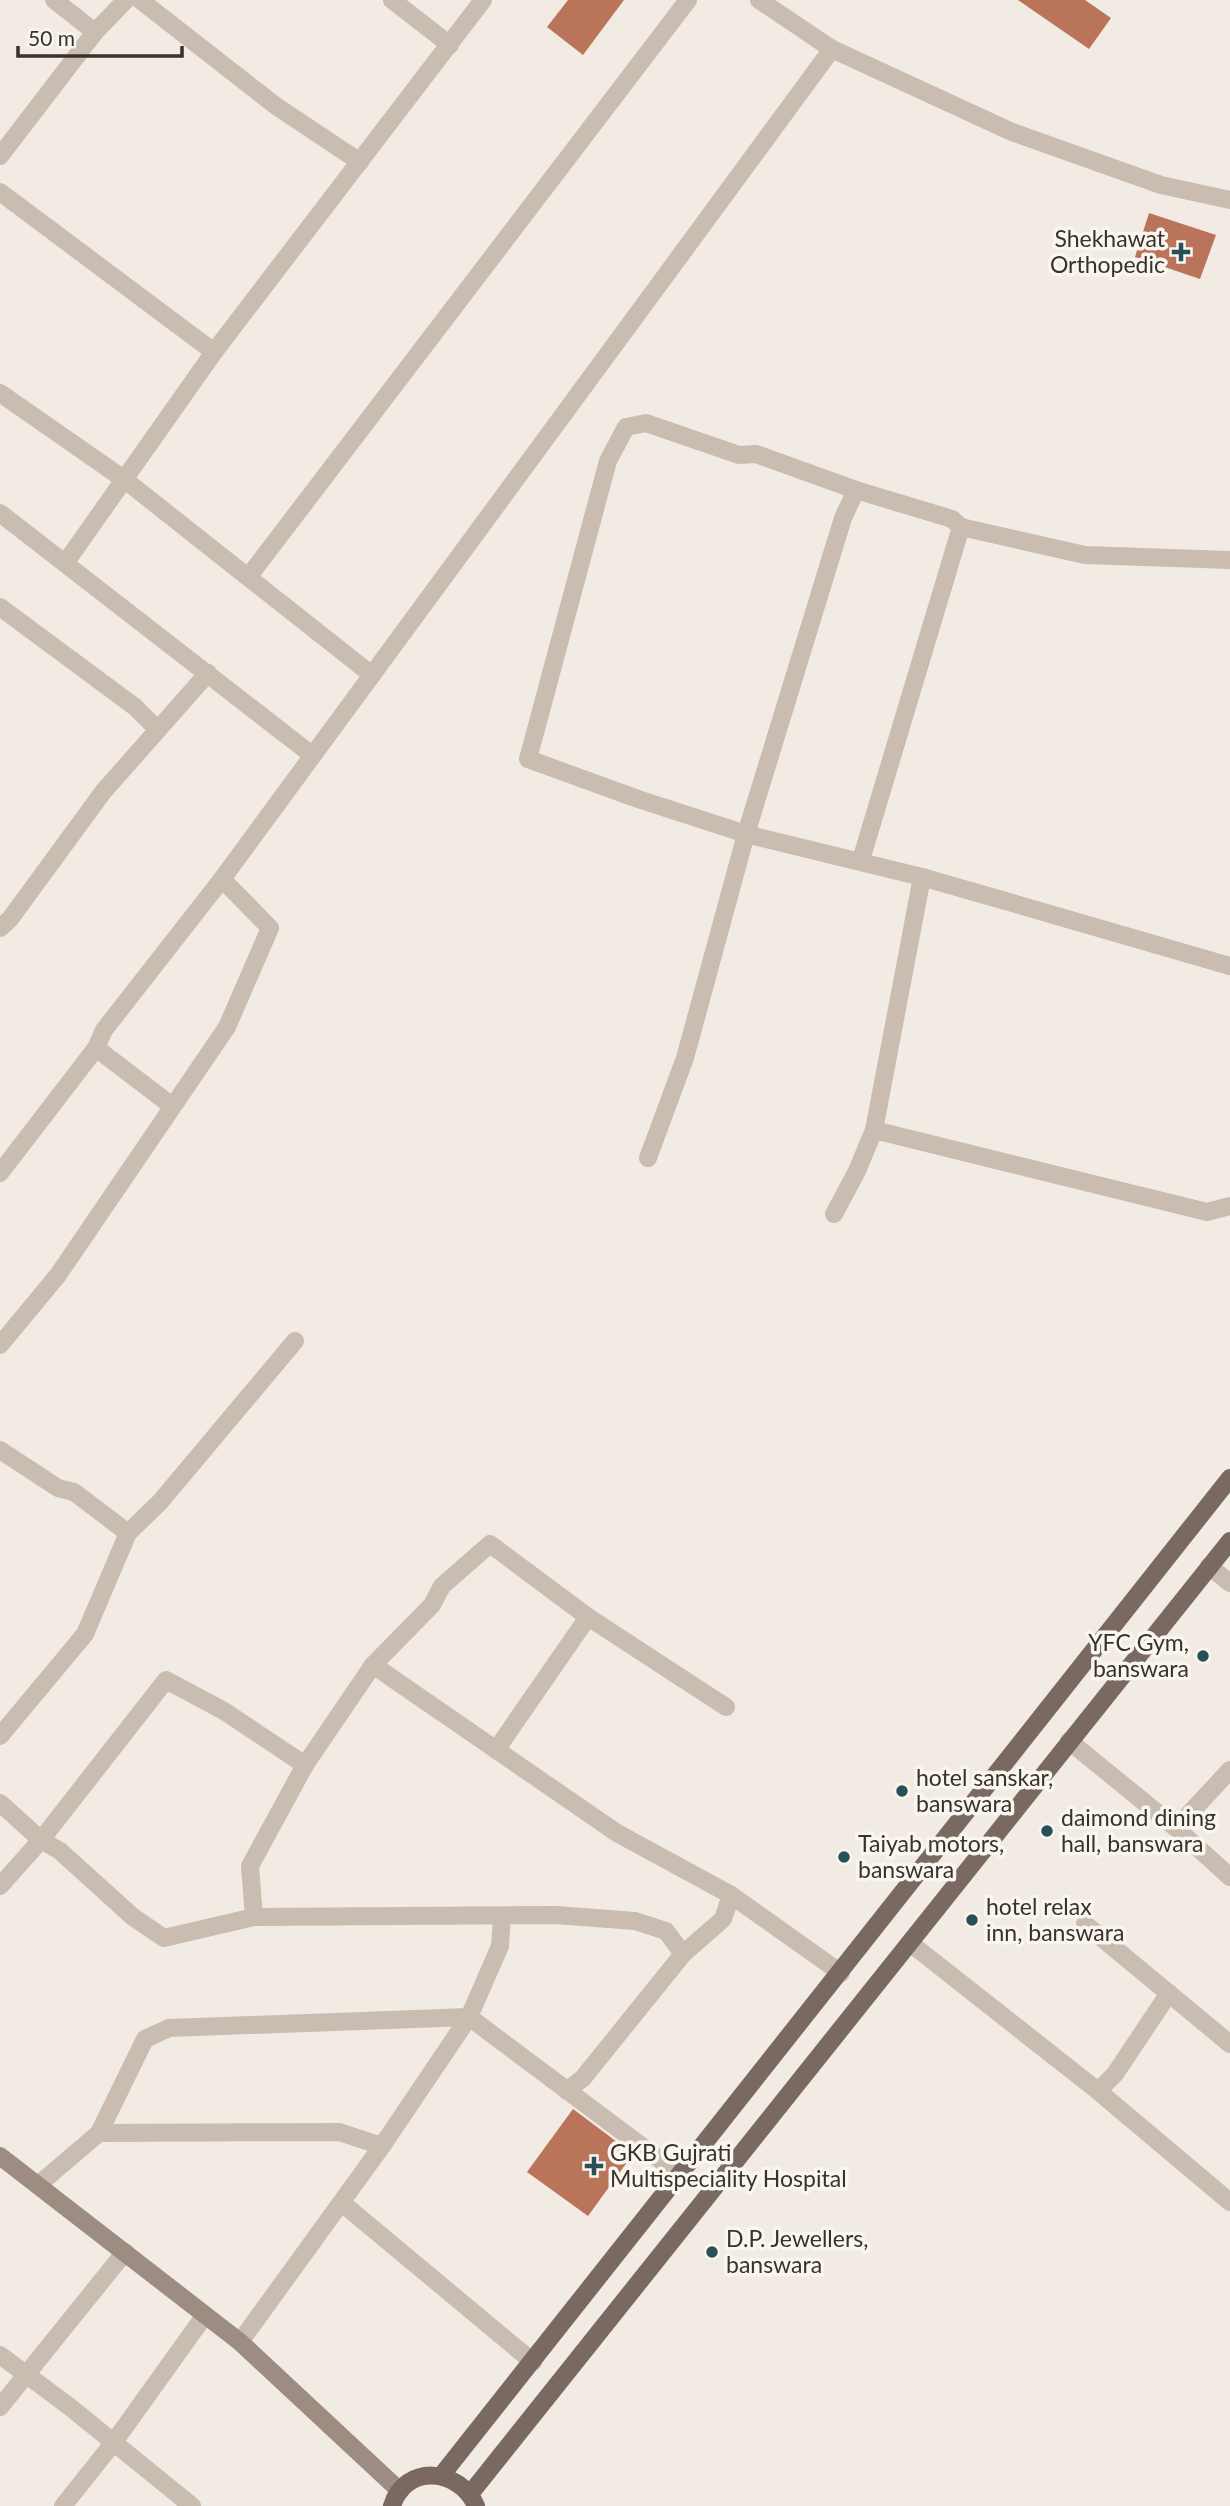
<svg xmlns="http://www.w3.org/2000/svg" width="1230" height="2506" viewBox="0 0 1230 2506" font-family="Lato,sans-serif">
	<rect width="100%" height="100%" fill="#f2ebe3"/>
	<g fill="#b9745a">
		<polygon points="568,0 624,0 583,55 547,27"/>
		<polygon points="1018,0 1085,0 1111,18 1089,49"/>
		<polygon points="1149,213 1216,235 1200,279 1135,257"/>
		<polygon points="573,2109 633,2154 588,2216 527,2172"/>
	</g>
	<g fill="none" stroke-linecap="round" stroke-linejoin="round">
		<g stroke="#c9bcb0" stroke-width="18">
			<polyline points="54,0 95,32"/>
			<polyline points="140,0 276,106 360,162"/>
			<polyline points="392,0 450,45"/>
			<polyline points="0,156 95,32 126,0"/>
			<polyline points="0,192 214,352"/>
			<polyline points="0,393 125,480 372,675"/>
			<polyline points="0,513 312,755"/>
			<polyline points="1230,560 1085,555 961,527 952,519 856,490 756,454 739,455 646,423 626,427 608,461 528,759 638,799 746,834 922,877 1230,966"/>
			<polyline points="66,562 214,352 483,0"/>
			<polyline points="249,576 688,0"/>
			<polyline points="0,607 135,707 157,729"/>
			<polyline points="861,860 961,527"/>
			<polyline points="0,928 10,919 103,792 208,673"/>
			<polyline points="96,1048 172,1106"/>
			<polyline points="874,1130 1207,1212 1230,1206"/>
			<polyline points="648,1158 685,1058 746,834 843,518 856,490"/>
			<polyline points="0,1173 96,1048 104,1030 222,879 832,49"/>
			<polyline points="834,1214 857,1171 874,1130 922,877"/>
			<polyline points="0,1345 58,1275 227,1027 270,928 222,879"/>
			<polyline points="0,1450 58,1488 74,1492 128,1533"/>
			<polyline points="1209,1566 1230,1583"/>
			<polyline points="373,1665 617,1833 731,1895 841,1973"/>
			<polyline points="0,1736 85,1634 128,1533 160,1502 295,1341"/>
			<polyline points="1069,1741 1176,1828 1230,1877"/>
			<polyline points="496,1750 588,1617"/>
			<polyline points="0,1803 41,1840 60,1851 133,1917 164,1938 254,1917 556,1915 635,1921 666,1931 683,1954"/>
			<polyline points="1176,1828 1230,1770"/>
			<polyline points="0,1886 41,1840 166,1680 224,1711 305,1765"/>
			<polyline points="254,1917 250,1866 305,1765 373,1665 432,1605 442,1586 490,1544 588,1617 726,1707"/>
			<polyline points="1085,1924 1230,2044"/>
			<polyline points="910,1943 1098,2091 1230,2202"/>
			<polyline points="567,2091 583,2078 683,1954 723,1919 731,1895"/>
			<polyline points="1098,2091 1115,2074 1169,1993"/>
			<polyline points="99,2133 339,2132 382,2146"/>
			<polyline points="38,2185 99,2133 145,2039 169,2028 469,2017 679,2174"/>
			<polyline points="342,2203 533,2362"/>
			<polyline points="240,2342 382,2146 469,2017 500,1946 502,1916"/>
			<polyline points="0,2355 70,2407 192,2506"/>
			<polyline points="0,2407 125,2252"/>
			<polyline points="63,2506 114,2442 205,2315"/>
		</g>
		<polyline stroke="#c9bcb0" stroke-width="18" points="759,0 832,49 1012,132 1161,185 1230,200"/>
		<polyline stroke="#9c8c81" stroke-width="18" points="0,2156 240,2342 400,2491"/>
		<g stroke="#796960" stroke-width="18">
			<polyline points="441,2476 1230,1478"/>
			<polyline points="470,2494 1230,1541"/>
			<path d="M392 2506C405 2463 460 2468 476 2506"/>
		</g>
	</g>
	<g fill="#275156" stroke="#f9f5ef" stroke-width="2.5">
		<path d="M1177.5 241.5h7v7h7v7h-7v7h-7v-7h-7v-7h7z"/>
		<circle cx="1203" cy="1656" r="7"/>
		<circle cx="902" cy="1791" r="7"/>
		<circle cx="1047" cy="1831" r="7"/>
		<circle cx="844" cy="1857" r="7"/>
		<circle cx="972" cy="1920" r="7"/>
		<path d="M590.5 2155.5h7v7h7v7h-7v7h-7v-7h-7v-7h7z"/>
		<circle cx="712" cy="2252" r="7"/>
	</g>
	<g text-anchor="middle" stroke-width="7" stroke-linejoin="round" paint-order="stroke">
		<g font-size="23" fill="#39312d" stroke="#f9f5ef" text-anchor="start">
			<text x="1165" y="247" text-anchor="end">Shekhawat<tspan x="1165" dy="26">Orthopedic</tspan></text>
			<text x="1189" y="1651" text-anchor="end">YFC Gym,<tspan x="1189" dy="26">banswara</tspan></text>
			<text x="916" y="1786">hotel sanskar,<tspan x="916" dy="26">banswara</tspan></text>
			<text x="1061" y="1826">daimond dining<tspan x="1061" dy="26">hall, banswara</tspan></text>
			<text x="858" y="1852">Taiyab motors,<tspan x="858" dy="26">banswara</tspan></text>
			<text x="986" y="1915">hotel relax<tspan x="986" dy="26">inn, banswara</tspan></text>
			<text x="610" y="2161">GKB Gujrati<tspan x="610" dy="26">Multispeciality Hospital</tspan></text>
			<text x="726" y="2247">D.P. Jewellers,<tspan x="726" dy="26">banswara</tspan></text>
		</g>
	</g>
	<path d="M18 46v10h164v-10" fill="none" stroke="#39312d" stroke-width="3.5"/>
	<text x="28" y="46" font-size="21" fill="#39312d" stroke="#f9f5ef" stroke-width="5" paint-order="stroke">50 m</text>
</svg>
